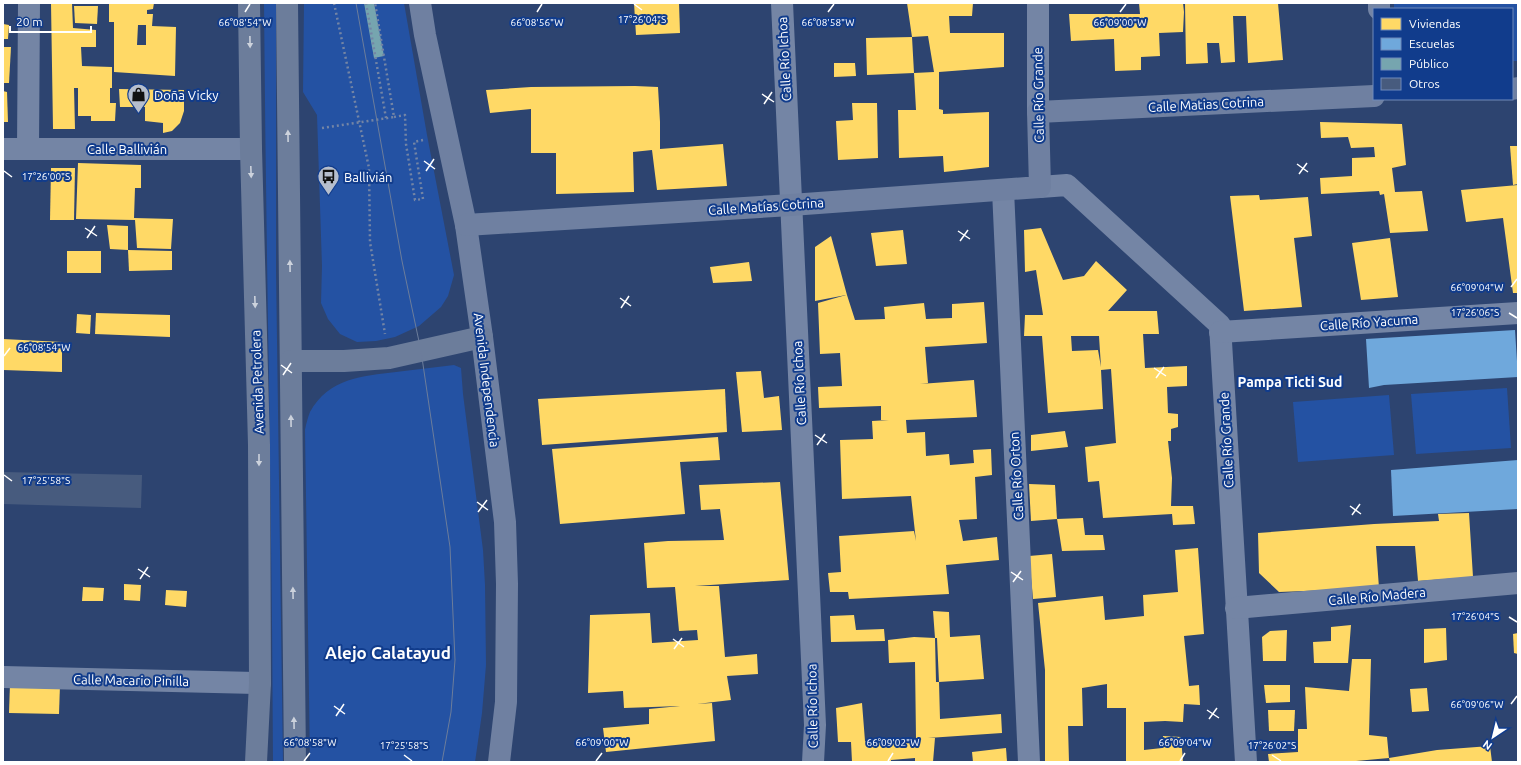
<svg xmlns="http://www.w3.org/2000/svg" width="1521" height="765" viewBox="0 0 1521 765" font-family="Ubuntu,sans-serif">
	<rect width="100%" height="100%" fill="#2d4470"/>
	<g fill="#2452a3">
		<path d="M264 3H276V270L283 762H273C272 509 266 256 264 3Z"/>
		<polygon points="304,3 404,3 427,135 454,275 448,296 441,307 419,326 395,337 376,341 357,342 340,334 328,319 321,303 322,266 317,115 303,92"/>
		<polygon points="1394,3 1518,3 1518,61 1512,61 1512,9 1394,9"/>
		<path d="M454 365 461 368 463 394 483 550 485 585 486 665 482 713 475 762H310L305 430C306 424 308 417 310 412 329 378 362 376 396 372 415 370 435 367 454 365Z"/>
		<polygon points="1507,388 1511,448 1416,454 1411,394"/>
		<polygon points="1389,395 1394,455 1298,462 1293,402"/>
	</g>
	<g fill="#ffd966" fill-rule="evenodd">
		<polygon points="51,3 72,3 73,28 96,30 96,47 81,47 82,66 112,67 112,88 110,88 110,103 116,103 115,121 91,121 91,116 78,116 78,88 74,88 75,129 53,129"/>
		<path d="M109 3H154L153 9 147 10V14H153L152 26 176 27 175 76 114 72V22H109ZM138 25H146V45H152H137Z"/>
		<polygon points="634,3 679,3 680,33 636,35"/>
		<polygon points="907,3 973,3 972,16 949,16 950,33 1004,33 1004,67 939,72 939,109 943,110 943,114 989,112 989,167 944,172 943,156 899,158 898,110 916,110 914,73 934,72 928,36 912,37 914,73 867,75 866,38 912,37"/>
		<polygon points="1139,3 1183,3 1184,12 1183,32 1159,33 1160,56 1141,57 1141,70 1115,71 1114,39 1071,41 1069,14 1140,14"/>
		<polygon points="1185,3 1278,3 1283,60 1248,63 1246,16 1233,16 1235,62 1221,63 1219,43 1207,43 1208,63 1186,64"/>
		<polygon points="74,6 98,6 97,24 75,23"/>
		<polygon points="3,24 9,25 8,39 3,39"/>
		<polygon points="3,47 11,47 9,83 3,83"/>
		<polygon points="834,63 855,63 856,76 834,77"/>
		<polygon points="635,86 658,87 660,122 660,149 723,144 727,186 657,190 652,150 633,152 634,192 556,194 556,153 531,153 531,109 490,113 486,90 531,87"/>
		<polygon points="119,89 184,90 184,111 180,123 172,131 163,133 163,123 145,121 145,107 120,107"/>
		<polygon points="3,91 7,92 8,122 3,122"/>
		<polygon points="852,103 877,103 878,158 838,160 836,121 853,120"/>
		<polygon points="1320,122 1402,124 1406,165 1392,168 1395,192 1422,191 1428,231 1390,233 1384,194 1380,195 1379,191 1321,194 1320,178 1352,176 1352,158 1375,157 1374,147 1351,148 1348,137 1321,138"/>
		<polygon points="1510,146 1518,146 1518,184 1513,185"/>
		<polygon points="78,163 141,165 141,188 135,188 134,218 173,219 171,249 137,248 135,220 76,219"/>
		<polygon points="51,168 75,168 74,220 50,220"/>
		<polygon points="1518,185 1518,293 1513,293 1503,218 1466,222 1461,190"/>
		<polygon points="1259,195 1260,200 1308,197 1312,236 1294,238 1302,307 1244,311 1230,196"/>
		<polygon points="107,225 128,226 128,250 110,249"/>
		<path d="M1041 228 1063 280 1084 276 1096 261 1127 290 1108 311H1157L1159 334H1143L1145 368 1187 366V386L1167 387 1168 413 1178 414V427L1171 429V441H1168L1172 478 1171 506H1193L1195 524 1173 525 1172 514 1103 518 1099 481 1088 482 1085 447 1116 443 1111 369 1101 370 1103 409 1048 413 1042 336H1024L1025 315H1043L1036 270 1025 272 1024 230ZM1071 336H1099L1101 367 1098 350 1072 351Z"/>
		<polygon points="903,230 907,264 876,266 871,233"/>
		<polygon points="831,236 847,295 855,320 885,319 884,307 924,303 926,319 952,318 952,304 984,302 987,343 925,347 928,383 920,384 974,380 977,417 906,420 907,433 925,432 926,456 949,454 950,465 974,463 973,450 991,449 992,475 975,477 977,519 959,520 963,541 997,537 999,560 946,565 949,594 849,599 848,592 830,592 828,573 841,572 839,536 914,531 916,541 911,496 842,499 840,440 873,439 872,421 889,420 881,420 881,406 819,408 818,387 842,386 840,353 820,354 818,303 846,295 815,301 815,247"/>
		<polygon points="1390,238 1398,297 1361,300 1352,243"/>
		<polygon points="128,250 172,251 172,270 129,271"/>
		<rect x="67" y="251" width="34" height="22"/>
		<polygon points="749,262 752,281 713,283 710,267"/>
		<polygon points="96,313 170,315 170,337 95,334"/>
		<polygon points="77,314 91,315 90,334 76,333"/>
		<polygon points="3,339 62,342 62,372 3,370"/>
		<polygon points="761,371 764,398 779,396 782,430 742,432 736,372"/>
		<polygon points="725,389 727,432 542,445 538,399"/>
		<polygon points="1065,431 1068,447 1031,451 1031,435"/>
		<polygon points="718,437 720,460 680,462 685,514 560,524 552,449"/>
		<polygon points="780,482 789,580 695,586 719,586 725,657 757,654 758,674 727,676 731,700 697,704 712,703 715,741 606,752 603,728 649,724 649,709 680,706 624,708 623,691 588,693 590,615 650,613 652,643 698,640 697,630 679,631 675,587 647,588 644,543 668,541 724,540 720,509 701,510 699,485"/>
		<polygon points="1029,484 1055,485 1057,519 1031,521"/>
		<polygon points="1469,513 1473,577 1418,581 1415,546 1376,546 1379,588 1279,592 1259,573 1258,533 1374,524 1439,521 1438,514"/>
		<polygon points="1083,518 1085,535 1103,535 1105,550 1062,551 1057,519"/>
		<polygon points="1198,548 1204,634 1184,636 1189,686 1199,685 1200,705 1184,704 1183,722 1165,721 1144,722 1144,750 1162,748 1163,736 1181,737 1183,762 1126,762 1126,708 1107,708 1107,684 1082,688 1083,726 1068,726 1069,762 1045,762 1045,670 1038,603 1103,596 1105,620 1144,616 1143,595 1178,592 1175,550"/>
		<polygon points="1052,554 1056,597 1033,599 1029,556"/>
		<polygon points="124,584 141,585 140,601 124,600"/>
		<polygon points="83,587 104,588 103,601 82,601"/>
		<polygon points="166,590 187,591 186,607 165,605"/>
		<polygon points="933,611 949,612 950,637 980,635 984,679 939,682 937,638 935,638 936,682 939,682 940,719 1001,714 1002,733 928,738 935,738 933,762 915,762 915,758 891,760 891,762 852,762 851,742 838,742 836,708 862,703 865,741 916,739 915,662 889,663 888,640 914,637 935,638"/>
		<polygon points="854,615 856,630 884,629 885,641 831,642 830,616"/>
		<polygon points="1351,625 1348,663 1314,663 1313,642 1331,641 1331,627"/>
		<polygon points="1446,628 1447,660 1424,663 1424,629"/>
		<polygon points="1287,630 1286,661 1263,661 1262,637 1270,631"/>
		<polygon points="1518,633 1518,654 1514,653 1513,634"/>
		<polygon points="1352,659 1371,659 1369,735 1387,737 1389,758 1345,762 1269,762 1268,754 1298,752 1298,729 1307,729 1305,687 1349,691"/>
		<polygon points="10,684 60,685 59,714 9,713"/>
		<polygon points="1264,685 1290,685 1290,702 1266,703"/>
		<polygon points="1427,688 1429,711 1412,712 1410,689"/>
		<polygon points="1268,710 1295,710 1294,731 1269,731"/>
		<polygon points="1490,746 1492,762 1390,762 1389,758 1437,750"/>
		<polygon points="1006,748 1007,762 973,762 972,752"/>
	</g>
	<g fill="#6fa8dc">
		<polygon points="1515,330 1518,377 1384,385 1369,388 1366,339"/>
		<polygon points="1518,460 1518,509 1393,516 1391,470"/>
	</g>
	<polygon fill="#76a5af" points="364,3 374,3 384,56 374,58"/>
	<polygon fill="#475b7e" points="3,472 142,475 141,508 3,504"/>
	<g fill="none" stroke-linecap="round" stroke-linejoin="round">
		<g stroke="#7485a5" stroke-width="2.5" stroke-dasharray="2 3" stroke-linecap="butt">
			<polyline points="334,3 369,168 370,242 385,334"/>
			<polyline points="366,3 386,118"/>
			<polyline points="394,117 405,115 406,144 415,200 423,199 414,142 423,140"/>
			<polyline points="322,128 394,117 375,3"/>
		</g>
		<g stroke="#7485a5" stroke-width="22">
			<polyline points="782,3 815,725 813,762"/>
			<polyline points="1038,3 1038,112"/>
			<polyline points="1379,3 1379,9"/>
			<polyline points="28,148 29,3"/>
			<polyline points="3,149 251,149"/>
			<polyline points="1040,187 1067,185 1220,325 1246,762"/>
			<polyline points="1003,190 1029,762"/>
			<polyline points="1220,332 1518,313"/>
			<polyline points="1236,608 1518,583"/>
			<polyline points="3,677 260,683"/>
		</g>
		<g stroke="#6f80a1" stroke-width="22">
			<polyline points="420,3 425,35 466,225 482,337 505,522 507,584 506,702 499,762"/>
			<polyline points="1512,89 1518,88"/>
			<polyline points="466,225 791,205 1040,187 1038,112 1374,96"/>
		</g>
		<g stroke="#6c7d9b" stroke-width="22">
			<polyline points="249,3 251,149 259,445 260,683 256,762"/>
			<polyline points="287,3 295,762"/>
			<polyline points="291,361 344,361 389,358 482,337"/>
		</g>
		<polyline stroke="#6c7d9b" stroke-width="1" points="356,3 402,261 421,351 450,547 455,660 451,712 442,762"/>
	</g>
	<defs><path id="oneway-solid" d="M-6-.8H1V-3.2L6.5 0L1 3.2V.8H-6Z"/></defs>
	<g fill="#ccd2dc">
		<use href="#oneway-solid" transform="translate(250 42) rotate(89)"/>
		<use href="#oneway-solid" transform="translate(288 136) rotate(-91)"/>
		<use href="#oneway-solid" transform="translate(251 172) rotate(88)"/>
		<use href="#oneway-solid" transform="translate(290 266) rotate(-91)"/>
		<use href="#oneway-solid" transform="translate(255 302) rotate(88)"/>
		<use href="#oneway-solid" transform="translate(291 421) rotate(-91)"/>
		<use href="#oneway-solid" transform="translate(259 460) rotate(90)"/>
		<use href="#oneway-solid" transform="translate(293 593) rotate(-91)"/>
		<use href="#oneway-solid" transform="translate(294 723) rotate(-91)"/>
	</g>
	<path fill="none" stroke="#fff" stroke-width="1.5" d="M634 4 642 10M245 12 250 4M537 12 542 4M828 12 834 4M1120 12 1126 4M762 94 774 102M764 104 772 92M424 161 435 169M1297 164 1308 172M4 171 12 177M426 171 434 159M1299 174 1307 163M85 228 97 236M958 231 970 239M87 238 95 226M960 241 968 230M1511 287 1517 279M620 298 631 306M621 308 629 296M1509 313 1517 318M4 356 10 348M281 365 292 373M1154 368 1166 376M283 375 291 363M1156 378 1164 367M815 435 827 443M817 445 825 434M4 475 12 481M477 502 488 510M1350 506 1361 514M478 512 487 500M1352 515 1360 504M138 569 150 577M1011 572 1023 580M140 579 148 567M1013 582 1021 571M1509 617 1517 622M673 639 684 647M674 649 682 638M1511 704 1517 696M334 706 345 714M1207 710 1219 718M336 716 344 704M1209 719 1217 708M404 755 412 761M1272 755 1281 761M304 761 310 753M596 761 602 753M888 761 893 753M1180 761 1185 753"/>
	<defs>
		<symbol id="shop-pin" viewBox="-11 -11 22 30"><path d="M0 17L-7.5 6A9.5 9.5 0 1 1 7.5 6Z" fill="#b6becd" stroke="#113c8c"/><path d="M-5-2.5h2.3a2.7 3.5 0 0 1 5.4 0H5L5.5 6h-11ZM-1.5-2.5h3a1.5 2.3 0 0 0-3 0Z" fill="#111"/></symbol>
		<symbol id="bus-pin" viewBox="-11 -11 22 30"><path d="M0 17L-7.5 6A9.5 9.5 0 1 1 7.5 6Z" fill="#b6becd" stroke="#113c8c"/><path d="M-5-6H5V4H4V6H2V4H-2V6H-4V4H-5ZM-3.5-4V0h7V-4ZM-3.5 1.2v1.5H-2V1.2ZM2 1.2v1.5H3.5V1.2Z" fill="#111"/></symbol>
	</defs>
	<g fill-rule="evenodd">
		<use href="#shop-pin" x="126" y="82" width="25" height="34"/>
		<use href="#bus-pin" x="316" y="164" width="25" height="34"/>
	</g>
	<g text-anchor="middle" stroke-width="4" stroke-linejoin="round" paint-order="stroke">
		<g font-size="13" fill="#fff" stroke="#113c8c">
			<text transform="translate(784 59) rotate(-93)" y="5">Calle Río Ichoa</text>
			<text transform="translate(1038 95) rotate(-91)" y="5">Calle Río Grande</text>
			<text transform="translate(1206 104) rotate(-3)" y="5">Calle Matias Cotrina</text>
			<text x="127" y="154">Calle Ballivián</text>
			<text transform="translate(766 206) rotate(-4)" y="5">Calle Matías Cotrina</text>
			<text transform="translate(1369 322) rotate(-4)" y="5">Calle Río Yacuma</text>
			<text transform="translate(487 380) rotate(83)" y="5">Avenida Independencia</text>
			<text transform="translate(257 382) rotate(-92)" y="5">Avenida Petrolera</text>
			<text transform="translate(799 383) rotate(-93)" y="5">Calle Río Ichoa</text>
			<text transform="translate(1226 440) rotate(-93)" y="5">Calle Río Grande</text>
			<text transform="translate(1016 476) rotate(-93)" y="5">Calle Río Orton</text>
			<text transform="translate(1377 596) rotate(-5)" y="5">Calle Río Madera</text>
			<text transform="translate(131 680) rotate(1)" y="5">Calle Macario Pinilla</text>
			<text transform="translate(812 706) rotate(-91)" y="5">Calle Río Ichoa</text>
		</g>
		<g font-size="13" fill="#fff" stroke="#113c8c" text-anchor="start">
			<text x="154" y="100">Doña Vicky</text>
			<text x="344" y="182">Ballivián</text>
		</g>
		<g font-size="14" font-weight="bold" fill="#fff" stroke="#113c8c">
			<text x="1290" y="387">Pampa Ticti Sud</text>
		</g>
		<g font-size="17" font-weight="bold" fill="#fff" stroke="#113c8c">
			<text x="388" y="659">Alejo Calatayud</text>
		</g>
	</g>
	<g font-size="10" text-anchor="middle" fill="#fff" stroke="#113c8c" stroke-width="4" stroke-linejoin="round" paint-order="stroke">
		<text x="642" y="23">17°26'04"S</text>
		<text x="245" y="26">66°08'54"W</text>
		<text x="537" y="26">66°08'56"W</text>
		<text x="828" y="26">66°08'58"W</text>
		<text x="1120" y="26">66°09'00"W</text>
		<text x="46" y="180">17°26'00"S</text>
		<text x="1477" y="291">66°09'04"W</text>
		<text x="1475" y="316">17°26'06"S</text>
		<text x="44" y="351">66°08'54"W</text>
		<text x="46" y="484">17°25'58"S</text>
		<text x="1475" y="620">17°26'04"S</text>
		<text x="1477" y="708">66°09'06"W</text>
		<text x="310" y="746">66°08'58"W</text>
		<text x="602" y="746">66°09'00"W</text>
		<text x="893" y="746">66°09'02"W</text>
		<text x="1185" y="746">66°09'04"W</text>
		<text x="404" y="749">17°25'58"S</text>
		<text x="1272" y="749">17°26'02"S</text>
	</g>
	<rect width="1521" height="765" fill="none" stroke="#ffffff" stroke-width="8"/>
	<rect x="1373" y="8" width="140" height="92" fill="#113c8c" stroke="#708aba"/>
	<rect x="1381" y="18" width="20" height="12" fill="#ffd966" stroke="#708aba"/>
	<text x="1409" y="28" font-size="12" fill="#ffffff">Viviendas</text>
	<rect x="1381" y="38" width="20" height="12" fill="#6fa8dc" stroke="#708aba"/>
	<text x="1409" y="48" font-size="12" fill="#ffffff">Escuelas</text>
	<rect x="1381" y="58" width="20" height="12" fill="#76a5af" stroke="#708aba"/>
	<text x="1409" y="68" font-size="12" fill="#ffffff">Público</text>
	<rect x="1381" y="78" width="20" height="12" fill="#475b7e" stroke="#708aba"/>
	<text x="1409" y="88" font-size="12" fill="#ffffff">Otros</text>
	<g transform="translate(1493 737) rotate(215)" stroke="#113c8c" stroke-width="3" paint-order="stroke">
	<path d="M0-3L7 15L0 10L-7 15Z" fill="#ffffff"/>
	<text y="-6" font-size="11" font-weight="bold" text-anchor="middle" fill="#ffffff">N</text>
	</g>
	<path d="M10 26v6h81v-6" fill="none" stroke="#ffffff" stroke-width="2"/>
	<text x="16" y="26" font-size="12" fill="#ffffff" stroke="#113c8c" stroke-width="3" paint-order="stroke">20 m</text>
</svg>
